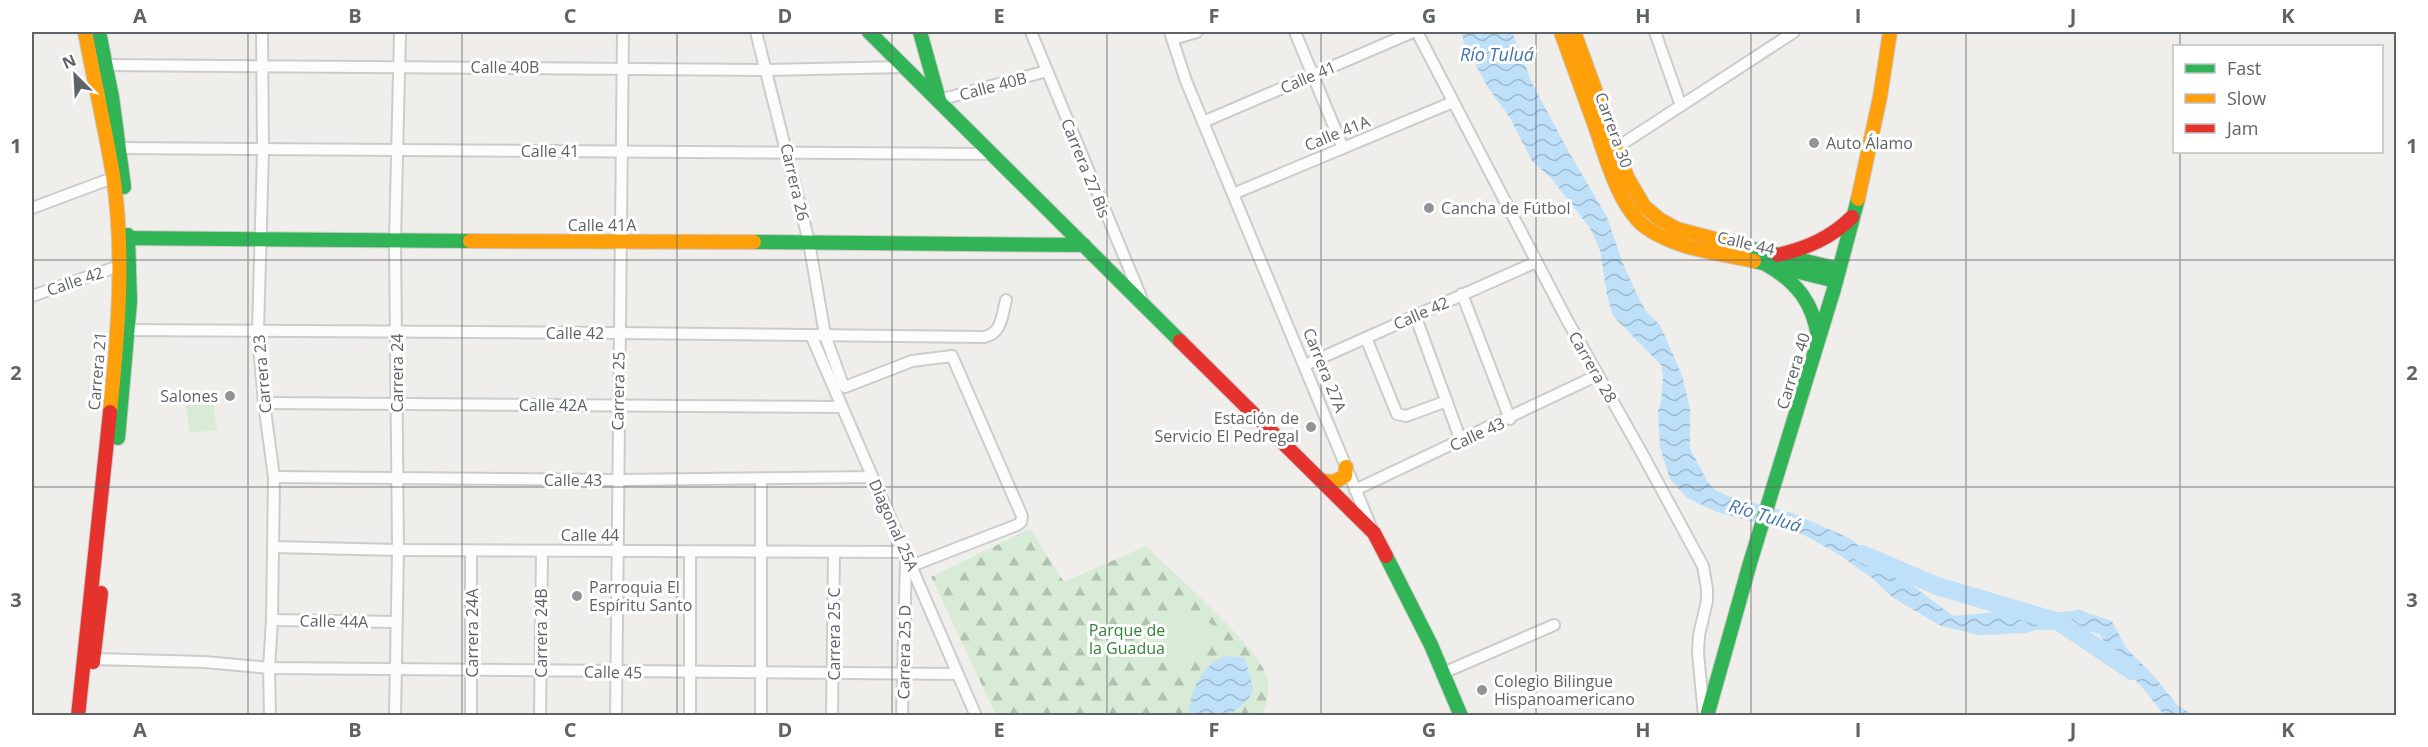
<svg xmlns="http://www.w3.org/2000/svg" width="2428" height="747" viewBox="0 0 2428 747" font-family="'Open Sans',sans-serif">
	<defs>
		<pattern id="forest-firs" width="22" height="20" patternUnits="userSpaceOnUse" patternTransform="scale(1.5)"><rect width="22" height="20" fill="#d8ebd6"/><path d="M5 1l3.5 6h-7zM16 11l3.5 6h-7z" fill="#b2c2b1"/></pattern>
		<pattern id="water-waves" width="16" height="10" patternUnits="userSpaceOnUse" patternTransform="scale(1.5)"><rect width="16" height="10" fill="#bfe0f9"/><path d="M0 5q4-4 8 0t8 0" fill="none" stroke="#9eb9cd"/></pattern>
	</defs>
	<rect width="100%" height="100%" fill="#efeeea"/>
	<path fill="url(#forest-firs)" d="M1030 529 1064 582 1146 546C1170 570 1259 648 1266 675 1270 690 1268 702 1262 715H996L931 577Z"/>
	<g fill="#d8ebd6">
		<polygon points="212,396 217,430 190,433 185,400"/>
		<polygon points="1180,603 1214,626 1199,647 1165,624"/>
		<polygon points="1164,625 1199,648 1184,670 1150,646"/>
	</g>
	<g fill="url(#water-waves)">
		<polygon points="1461,32 1512,32 1533,85 1570,154 1607,217 1622,261 1634,288 1645,310 1660,325 1682,375 1690,409 1690,449 1708,482 1715,490 1728,496 1792,513 1849,538 1953,616 2023,610 2039,609 2053,613 2079,610 2112,621 2126,648 2154,676 2177,705 2193,715 2164,715 2142,687 2112,657 2100,634 2080,629 2037,630 2025,633 1979,635 1941,626 1892,597 1873,579 1838,554 1804,535 1717,512 1687,498 1670,479 1660,447 1658,411 1661,403 1663,376 1661,365 1613,316 1607,295 1600,250 1590,228 1551,178 1532,161 1510,118 1487,86 1465,45"/>
		<path d="M1227 656 1245 658 1253 689 1248 700 1230 715H1189C1190 692 1201 663 1227 656Z"/>
	</g>
	<g fill="none" stroke-linecap="round" stroke-linejoin="round">
		<polyline stroke="#bfe0f9" stroke-width="18" points="1862,554 1937,586 2059,622 2132,671"/>
		<defs>
			<g id="street">
				<polyline points="262,32 263,150 258,332 264,403 274,477 272,620 269,668 270,716"/>
				<polyline points="756,32 809,242 825,335 843,385 845,387 912,361 952,356 1022,516 1021,522 1017,525 906,568"/>
				<polyline points="1031,32 1141,297"/>
				<polyline points="1170,32 1186,81 1203,122 1371,527"/>
				<polyline points="1295,32 1343,148"/>
				<polyline points="1417,32 1567,320 1644,457 1703,566 1707,589 1707,601 1699,635 1698,653 1704,716"/>
				<polyline points="1655,32 1681,106"/>
				<polyline points="1173,39 1197,32"/>
				<polyline points="105,65 766,70 905,67"/>
				<polyline points="939,100 1047,71"/>
				<polyline points="1203,122 1413,32"/>
				<polyline points="114,148 992,154"/>
				<polyline points="1616,148 1794,32"/>
				<polyline points="1233,194 1453,102"/>
				<polyline points="32,208 118,176"/>
				<polyline points="1462,294 1510,419"/>
				<polyline points="32,296 119,266"/>
				<polyline points="1415,315 1461,441"/>
				<path d="M120 330 618 333 984 337C1002 334 1002 315 1006 300"/>
				<polyline points="811,335 976,716"/>
				<polyline points="1366,338 1397,414 1406,416 1447,401"/>
				<polyline points="1305,365 1536,262"/>
				<polyline points="264,403 842,407"/>
				<polyline points="274,477 617,480 872,477"/>
				<polyline points="761,479 761,716"/>
				<polyline points="1355,490 1598,375"/>
				<polyline points="274,547 398,550 906,552"/>
				<polyline points="690,552 690,716"/>
				<polyline points="272,620 396,622"/>
				<polyline points="93,659 205,662 269,668 957,674"/>
				<polyline points="1443,673 1554,625"/>
				<polyline points="395,716 398,550 395,241 400,32"/>
				<polyline points="471,716 471,551"/>
				<polyline points="540,716 542,551"/>
				<polyline points="616,716 623,32"/>
				<polyline points="832,716 834,552"/>
				<polyline points="902,716 906,562"/>
			</g>
			<g id="fast">
				<polyline points="99,32 112,97 124,187"/>
				<polyline points="869,32 1180,341"/>
				<polyline points="920,32 939,100"/>
				<polyline points="119,238 470,241"/>
				<polyline points="754,242 1084,245"/>
				<polyline points="1741,246 1839,269"/>
				<polyline points="1754,261 1836,281"/>
				<path d="M1767 265C1797 282 1814 304 1818 338"/>
				<polyline points="118,438 130,302 128,235"/>
				<polyline points="1386,556 1431,645 1461,716"/>
				<polyline points="1707,716 1750,563 1834,289 1858,199"/>
			</g>
			<g id="slow">
				<path d="M85 32C94 80 105 127 113 175 125 253 118 335 110 412"/>
				<path d="M1561 32C1572 62 1583 93 1594 123 1605 154 1618 205 1644 226 1674 249 1719 253 1754 261"/>
				<polyline points="1574,32 1627,177 1644,206 1659,219 1677,229 1741,246"/>
				<polyline points="1858,199 1880,97 1890,32"/>
				<polyline points="470,241 754,242"/>
				<polyline points="1322,481 1334,482 1345,476 1346,467"/>
			</g>
			<g id="jam">
				<path d="M1778 255C1807 248 1831 238 1852 217"/>
				<polyline points="1180,341 1374,533 1386,556"/>
				<polyline points="93,662 101,593"/>
				<polyline points="78,716 110,412"/>
			</g>
		</defs>
		<use href="#street" stroke="#cbcccc" stroke-width="14"/>
		<use href="#fast" stroke="#cacacb" stroke-width="16"/>
		<use href="#slow" stroke="#cacacb" stroke-width="16"/>
		<use href="#jam" stroke="#cacacb" stroke-width="16"/>
		<use href="#street" stroke="#fdfcfc" stroke-width="10"/>
		<use href="#fast" stroke="#30b455" stroke-width="14"/>
		<use href="#slow" stroke="#ff9f0a" stroke-width="14"/>
		<use href="#jam" stroke="#e5322d" stroke-width="14"/>
	</g>
	<path fill="none" stroke="#5f6368" stroke-width="1.5" stroke-opacity="0.55" d="M248 32V716M462 32V716M677 32V716M892 32V716M1107 32V716M1321 32V716M1536 32V716M1751 32V716M1966 32V716M2180 32V46M2180 152V716M32 260H2396M32 487H2396"/>
	<g fill="#919496" stroke="#fff" stroke-width="2">
		<circle cx="1814" cy="143" r="6"/>
		<circle cx="1429" cy="208" r="6"/>
		<circle cx="230" cy="396" r="6"/>
		<circle cx="1311" cy="427" r="6"/>
		<circle cx="577" cy="596" r="6"/>
		<circle cx="1482" cy="690" r="6"/>
	</g>
	<g text-anchor="middle" stroke-width="6" stroke-linejoin="round" paint-order="stroke">
		<g font-size="16" fill="#5f6368" stroke="#fff">
			<text x="505" y="73">Calle 40B</text>
			<text transform="translate(1308 77) rotate(-23)" y="6">Calle 41</text>
			<text transform="translate(993 86) rotate(-15)" y="6">Calle 40B</text>
			<text transform="translate(1614 130) rotate(70)" y="6">Carrera 30</text>
			<text transform="translate(1337 133) rotate(-22)" y="6">Calle 41A</text>
			<text x="550" y="157">Calle 41</text>
			<text transform="translate(1086 168) rotate(68)" y="6">Carrera 27 Bis</text>
			<text transform="translate(795 182) rotate(77)" y="6">Carrera 26</text>
			<text x="602" y="231">Calle 41A</text>
			<text transform="translate(1746 243) rotate(13)" y="6">Calle 44</text>
			<text transform="translate(75 281) rotate(-19)" y="6">Calle 42</text>
			<text transform="translate(1421 313) rotate(-24)" y="6">Calle 42</text>
			<text x="575" y="339">Calle 42</text>
			<text transform="translate(1593 367) rotate(60)" y="6">Carrera 28</text>
			<text transform="translate(1325 370) rotate(68)" y="6">Carrera 27A</text>
			<text transform="translate(97 371) rotate(-85)" y="6">Carrera 21</text>
			<text transform="translate(1793 371) rotate(-73)" y="6">Carrera 40</text>
			<text transform="translate(397 373) rotate(-90)" y="6">Carrera 24</text>
			<text transform="translate(262 374) rotate(-95)" y="6">Carrera 23</text>
			<text transform="translate(618 391) rotate(-89)" y="6">Carrera 25</text>
			<text x="553" y="411">Calle 42A</text>
			<text transform="translate(1477 434) rotate(-25)" y="6">Calle 43</text>
			<text x="573" y="486">Calle 43</text>
			<text transform="translate(894 525) rotate(66)" y="6">Diagonal 25A</text>
			<text x="590" y="541">Calle 44</text>
			<text transform="translate(334 621) rotate(1)" y="6">Calle 44A</text>
			<text transform="translate(472 633) rotate(-90)" y="6">Carrera 24A</text>
			<text transform="translate(541 633) rotate(-90)" y="6">Carrera 24B</text>
			<text transform="translate(834 634) rotate(-90)" y="6">Carrera 25 C</text>
			<text transform="translate(904 652) rotate(-89)" y="6">Carrera 25 D</text>
			<text transform="translate(613 672) rotate(1)" y="6">Calle 45</text>
		</g>
		<g font-size="16" fill="#5f6368" stroke="#fff" text-anchor="start">
			<text x="1826" y="149">Auto Álamo</text>
			<text x="1441" y="214">Cancha de Fútbol</text>
			<text x="218" y="402" text-anchor="end">Salones</text>
			<text x="1299" y="424" text-anchor="end">Estación de<tspan x="1299" dy="18">Servicio El Pedregal</tspan></text>
			<text x="589" y="593">Parroquia El<tspan x="589" dy="18">Espíritu Santo</tspan></text>
			<text x="1494" y="687">Colegio Bilingue<tspan x="1494" dy="18">Hispanoamericano</tspan></text>
		</g>
		<g font-size="16" fill="#348238" stroke="#fff">
			<text x="1127" y="636">Parque de<tspan x="1127" dy="18">la Guadua</tspan></text>
		</g>
		<g font-size="18" font-style="italic" fill="#4174aa" stroke="#fff">
			<text x="1497" y="61">Río Tuluá</text>
			<text transform="translate(1765 516) rotate(17)" y="6">Río Tuluá</text>
		</g>
	</g>
	<rect width="2428" height="747" fill="none" stroke="#ffffff" stroke-width="66"/>
	<rect x="2173" y="45" width="210" height="108" fill="#ffffff" stroke="#bfc1c3" stroke-width="1.5"/>
	<rect x="2185" y="64" width="30" height="9" fill="#30b455" stroke="#bfc1c3" stroke-width="1.5"/>
	<text x="2227" y="75" font-size="18" fill="#5f6368">Fast</text>
	<rect x="2185" y="94" width="30" height="9" fill="#ff9f0a" stroke="#bfc1c3" stroke-width="1.5"/>
	<text x="2227" y="105" font-size="18" fill="#5f6368">Slow</text>
	<rect x="2185" y="124" width="30" height="9" fill="#e5322d" stroke="#bfc1c3" stroke-width="1.5"/>
	<text x="2227" y="135" font-size="18" fill="#5f6368">Jam</text>
	<g transform="translate(75 75) rotate(336)" stroke="#ffffff" stroke-width="4.5" paint-order="stroke">
	<path d="M0-4.5L10 22L0 15L-10 22Z" fill="#5f6368"/>
	<text y="-9" font-size="16" font-weight="bold" text-anchor="middle" fill="#5f6368">N</text>
	</g>
	<rect x="33" y="33" width="2362" height="681" fill="none" stroke="#5f6368" stroke-width="2"/>
	<g font-size="20" text-anchor="middle" font-weight="bold" fill="#5f6368">
		<text x="140" y="23">A</text>
		<text x="355" y="23">B</text>
		<text x="570" y="23">C</text>
		<text x="785" y="23">D</text>
		<text x="999" y="23">E</text>
		<text x="1214" y="23">F</text>
		<text x="1429" y="23">G</text>
		<text x="1643" y="23">H</text>
		<text x="1858" y="23">I</text>
		<text x="2073" y="23">J</text>
		<text x="2288" y="23">K</text>
		<text x="16" y="153">1</text>
		<text x="2412" y="153">1</text>
		<text x="16" y="380">2</text>
		<text x="2412" y="380">2</text>
		<text x="16" y="607">3</text>
		<text x="2412" y="607">3</text>
		<text x="140" y="737">A</text>
		<text x="355" y="737">B</text>
		<text x="570" y="737">C</text>
		<text x="785" y="737">D</text>
		<text x="999" y="737">E</text>
		<text x="1214" y="737">F</text>
		<text x="1429" y="737">G</text>
		<text x="1643" y="737">H</text>
		<text x="1858" y="737">I</text>
		<text x="2073" y="737">J</text>
		<text x="2288" y="737">K</text>
	</g>
</svg>
